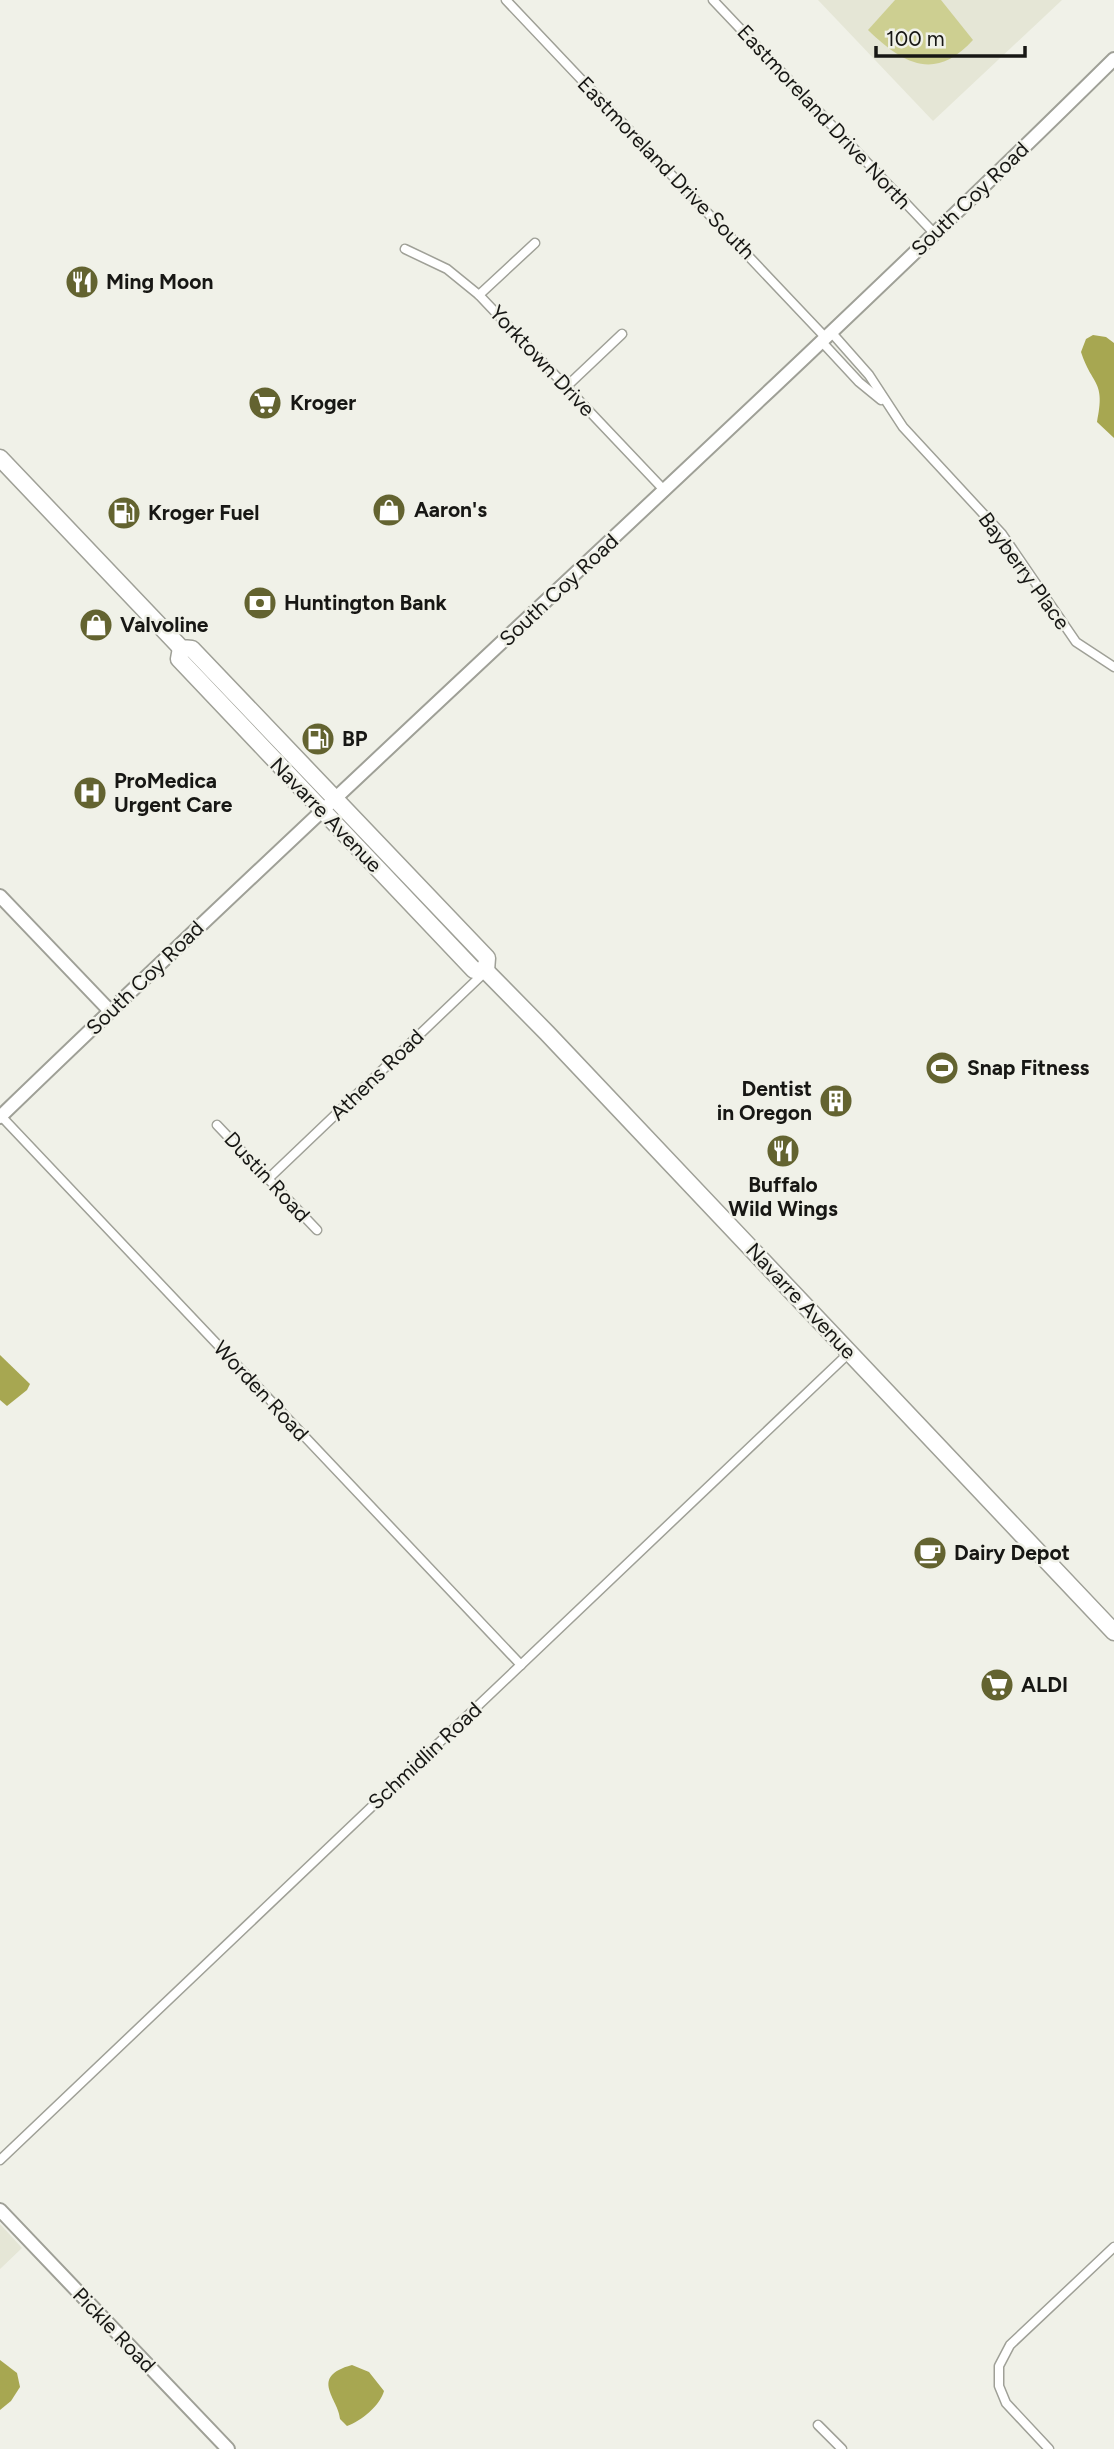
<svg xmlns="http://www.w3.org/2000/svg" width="1114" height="2449" viewBox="0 0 1114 2449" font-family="Figtree,sans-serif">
	<rect width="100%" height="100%" fill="#f0f1e8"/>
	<g fill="#e5e6d6">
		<polygon points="818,0 1062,0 933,121"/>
		<polygon points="0,2224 22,2248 0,2269"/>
	</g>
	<path fill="#cdcf91" d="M895 0H941L973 40C935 82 903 64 868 30Z"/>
	<g fill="#a7a751">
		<path d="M1093 335 1106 337 1114 343V438L1097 422C1106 380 1092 386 1081 352L1086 339Z"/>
		<polygon points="0,1355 30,1384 27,1390 7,1406 0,1400"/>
		<polygon points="0,2360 17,2373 20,2387 11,2401 0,2410"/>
		<path d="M352 2365 369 2372 384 2391C380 2406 361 2421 347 2426L340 2419C339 2399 308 2377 352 2365Z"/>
	</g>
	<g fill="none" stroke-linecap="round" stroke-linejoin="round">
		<defs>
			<g id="street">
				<polyline points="506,0 825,337"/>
				<polyline points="713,0 934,233"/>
				<polyline points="405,249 447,269 479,295 665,491"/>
				<polyline points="479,295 535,243"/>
				<polyline points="831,332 869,375 903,427 1002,534 1076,642 1114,667"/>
				<polyline points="821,341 859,382 881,400"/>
				<polyline points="566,387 622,334"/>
				<polyline points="1,1116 521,1665"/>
				<polyline points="217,1125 317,1230"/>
				<polyline points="268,1179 484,973"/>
				<polyline points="0,2160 849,1353"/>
				<polyline points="818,2425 842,2449"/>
				<polyline points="1049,2449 1006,2403 999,2386 999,2366 1010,2345 1114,2247"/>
			</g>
			<g id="secondary">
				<polyline points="0,896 110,1011"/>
				<path d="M0 1117C368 761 749 419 1114 59"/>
				<polyline points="0,2210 228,2449"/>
			</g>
			<g id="highway">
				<polyline points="0,458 181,648 192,649 487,958 486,971"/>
				<polyline points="181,648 179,659 474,970 486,971 547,1033 1114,1632"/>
			</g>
		</defs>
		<use href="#street" stroke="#9fa097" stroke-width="11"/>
		<use href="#secondary" stroke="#9fa097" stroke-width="16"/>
		<use href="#highway" stroke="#9fa097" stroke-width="19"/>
		<use href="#street" stroke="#fff" stroke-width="8"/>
		<use href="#secondary" stroke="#fff" stroke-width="12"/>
		<use href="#highway" stroke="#fff" stroke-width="16"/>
	</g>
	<defs>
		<symbol id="restaurant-disc" viewBox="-11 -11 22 22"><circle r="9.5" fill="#636330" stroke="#f0f1e8"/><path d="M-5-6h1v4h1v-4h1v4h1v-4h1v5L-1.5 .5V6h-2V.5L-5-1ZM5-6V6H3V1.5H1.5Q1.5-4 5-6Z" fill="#fff"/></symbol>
		<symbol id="supermarket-disc" viewBox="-11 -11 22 22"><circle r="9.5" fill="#636330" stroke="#f0f1e8"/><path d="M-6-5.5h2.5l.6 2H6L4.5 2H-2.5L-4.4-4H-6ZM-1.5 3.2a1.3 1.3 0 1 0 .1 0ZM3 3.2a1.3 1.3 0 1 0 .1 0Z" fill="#fff"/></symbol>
		<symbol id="shop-disc" viewBox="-11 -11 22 22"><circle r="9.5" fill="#636330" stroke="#f0f1e8"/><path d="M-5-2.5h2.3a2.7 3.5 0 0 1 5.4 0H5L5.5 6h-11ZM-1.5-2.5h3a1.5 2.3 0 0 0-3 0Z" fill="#fff"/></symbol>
		<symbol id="fuel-disc" viewBox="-11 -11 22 22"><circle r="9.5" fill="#636330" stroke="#f0f1e8"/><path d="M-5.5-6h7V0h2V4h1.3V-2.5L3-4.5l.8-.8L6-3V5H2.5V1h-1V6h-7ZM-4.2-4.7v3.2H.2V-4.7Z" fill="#fff"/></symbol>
		<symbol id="bank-disc" viewBox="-11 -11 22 22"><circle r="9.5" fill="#636330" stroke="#f0f1e8"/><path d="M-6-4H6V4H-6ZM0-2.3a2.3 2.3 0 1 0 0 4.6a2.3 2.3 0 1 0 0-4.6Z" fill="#fff"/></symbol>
		<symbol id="hospital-disc" viewBox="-11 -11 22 22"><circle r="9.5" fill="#636330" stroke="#f0f1e8"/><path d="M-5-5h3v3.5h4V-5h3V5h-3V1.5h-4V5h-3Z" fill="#fff"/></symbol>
		<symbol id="stadium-disc" viewBox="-11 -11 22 22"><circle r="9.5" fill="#636330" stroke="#f0f1e8"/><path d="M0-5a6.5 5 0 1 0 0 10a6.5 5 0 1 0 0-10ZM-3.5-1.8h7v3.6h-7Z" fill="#fff"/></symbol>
		<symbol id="building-disc" viewBox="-11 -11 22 22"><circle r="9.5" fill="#636330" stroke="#f0f1e8"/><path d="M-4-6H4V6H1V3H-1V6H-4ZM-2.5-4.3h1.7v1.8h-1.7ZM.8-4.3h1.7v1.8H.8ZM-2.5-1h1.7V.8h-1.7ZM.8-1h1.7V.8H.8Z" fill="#fff"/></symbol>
		<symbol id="cafe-disc" viewBox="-11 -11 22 22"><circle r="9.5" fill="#636330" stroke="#f0f1e8"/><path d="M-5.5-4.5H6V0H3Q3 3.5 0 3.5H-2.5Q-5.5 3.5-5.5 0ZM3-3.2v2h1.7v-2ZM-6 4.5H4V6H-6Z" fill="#fff"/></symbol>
	</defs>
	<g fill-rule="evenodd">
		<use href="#restaurant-disc" x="63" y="263" width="38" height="38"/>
		<use href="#supermarket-disc" x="246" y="384" width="38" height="38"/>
		<use href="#shop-disc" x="370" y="491" width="38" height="38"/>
		<use href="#fuel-disc" x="105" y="494" width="38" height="38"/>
		<use href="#bank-disc" x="241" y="584" width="38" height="38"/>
		<use href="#shop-disc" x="77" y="606" width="38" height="38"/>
		<use href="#fuel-disc" x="299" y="720" width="38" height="38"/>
		<use href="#hospital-disc" x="71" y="774" width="38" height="38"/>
		<use href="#stadium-disc" x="923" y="1049" width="38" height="38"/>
		<use href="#building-disc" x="817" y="1082" width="38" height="38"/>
		<use href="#restaurant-disc" x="764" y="1132" width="38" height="38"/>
		<use href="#cafe-disc" x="911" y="1534" width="38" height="38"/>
		<use href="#supermarket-disc" x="978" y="1666" width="38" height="38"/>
	</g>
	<g text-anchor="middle" stroke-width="5" stroke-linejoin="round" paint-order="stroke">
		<g font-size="21" fill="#171714" stroke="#f0f1e8">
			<text transform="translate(824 117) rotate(47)" y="7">Eastmoreland Drive North</text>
			<text transform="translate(666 168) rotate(46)" y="7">Eastmoreland Drive South</text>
			<text transform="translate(970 199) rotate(-44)" y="7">South Coy Road</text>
			<text transform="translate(542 361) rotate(47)" y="7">Yorktown Drive</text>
			<text transform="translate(1024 571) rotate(54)" y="7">Bayberry Place</text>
			<text transform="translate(559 590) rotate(-43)" y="7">South Coy Road</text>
			<text transform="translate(326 815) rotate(46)" y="7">Navarre Avenue</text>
			<text transform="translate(145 978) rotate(-44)" y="7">South Coy Road</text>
			<text transform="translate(377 1075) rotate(-44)" y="7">Athens Road</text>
			<text transform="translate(267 1177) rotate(47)" y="7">Dustin Road</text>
			<text transform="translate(801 1301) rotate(47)" y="7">Navarre Avenue</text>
			<text transform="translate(261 1391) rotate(47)" y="7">Worden Road</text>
			<text transform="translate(425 1756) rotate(-43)" y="7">Schmidlin Road</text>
			<text transform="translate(114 2330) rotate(46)" y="7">Pickle Road</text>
		</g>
		<g font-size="21" font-weight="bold" fill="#171714" stroke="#f0f1e8" text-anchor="start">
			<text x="106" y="289">Ming Moon</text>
			<text x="290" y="410">Kroger</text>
			<text x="414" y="517">Aaron's</text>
			<text x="148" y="520">Kroger Fuel</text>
			<text x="284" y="610">Huntington Bank</text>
			<text x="120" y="632">Valvoline</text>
			<text x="342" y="746">BP</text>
			<text x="114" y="788">ProMedica<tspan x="114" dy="24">Urgent Care</tspan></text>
			<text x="967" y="1075">Snap Fitness</text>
			<text x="812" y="1096" text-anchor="end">Dentist<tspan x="812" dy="24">in Oregon</tspan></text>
			<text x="783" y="1192" text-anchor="middle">Buffalo<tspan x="783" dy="24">Wild Wings</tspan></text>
			<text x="954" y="1560">Dairy Depot</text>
			<text x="1021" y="1692">ALDI</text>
		</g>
	</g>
	<path d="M876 46v10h149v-10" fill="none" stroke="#171714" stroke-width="3.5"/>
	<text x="886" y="46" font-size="21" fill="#171714" stroke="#f0f1e8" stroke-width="5" paint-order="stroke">100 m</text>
</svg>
